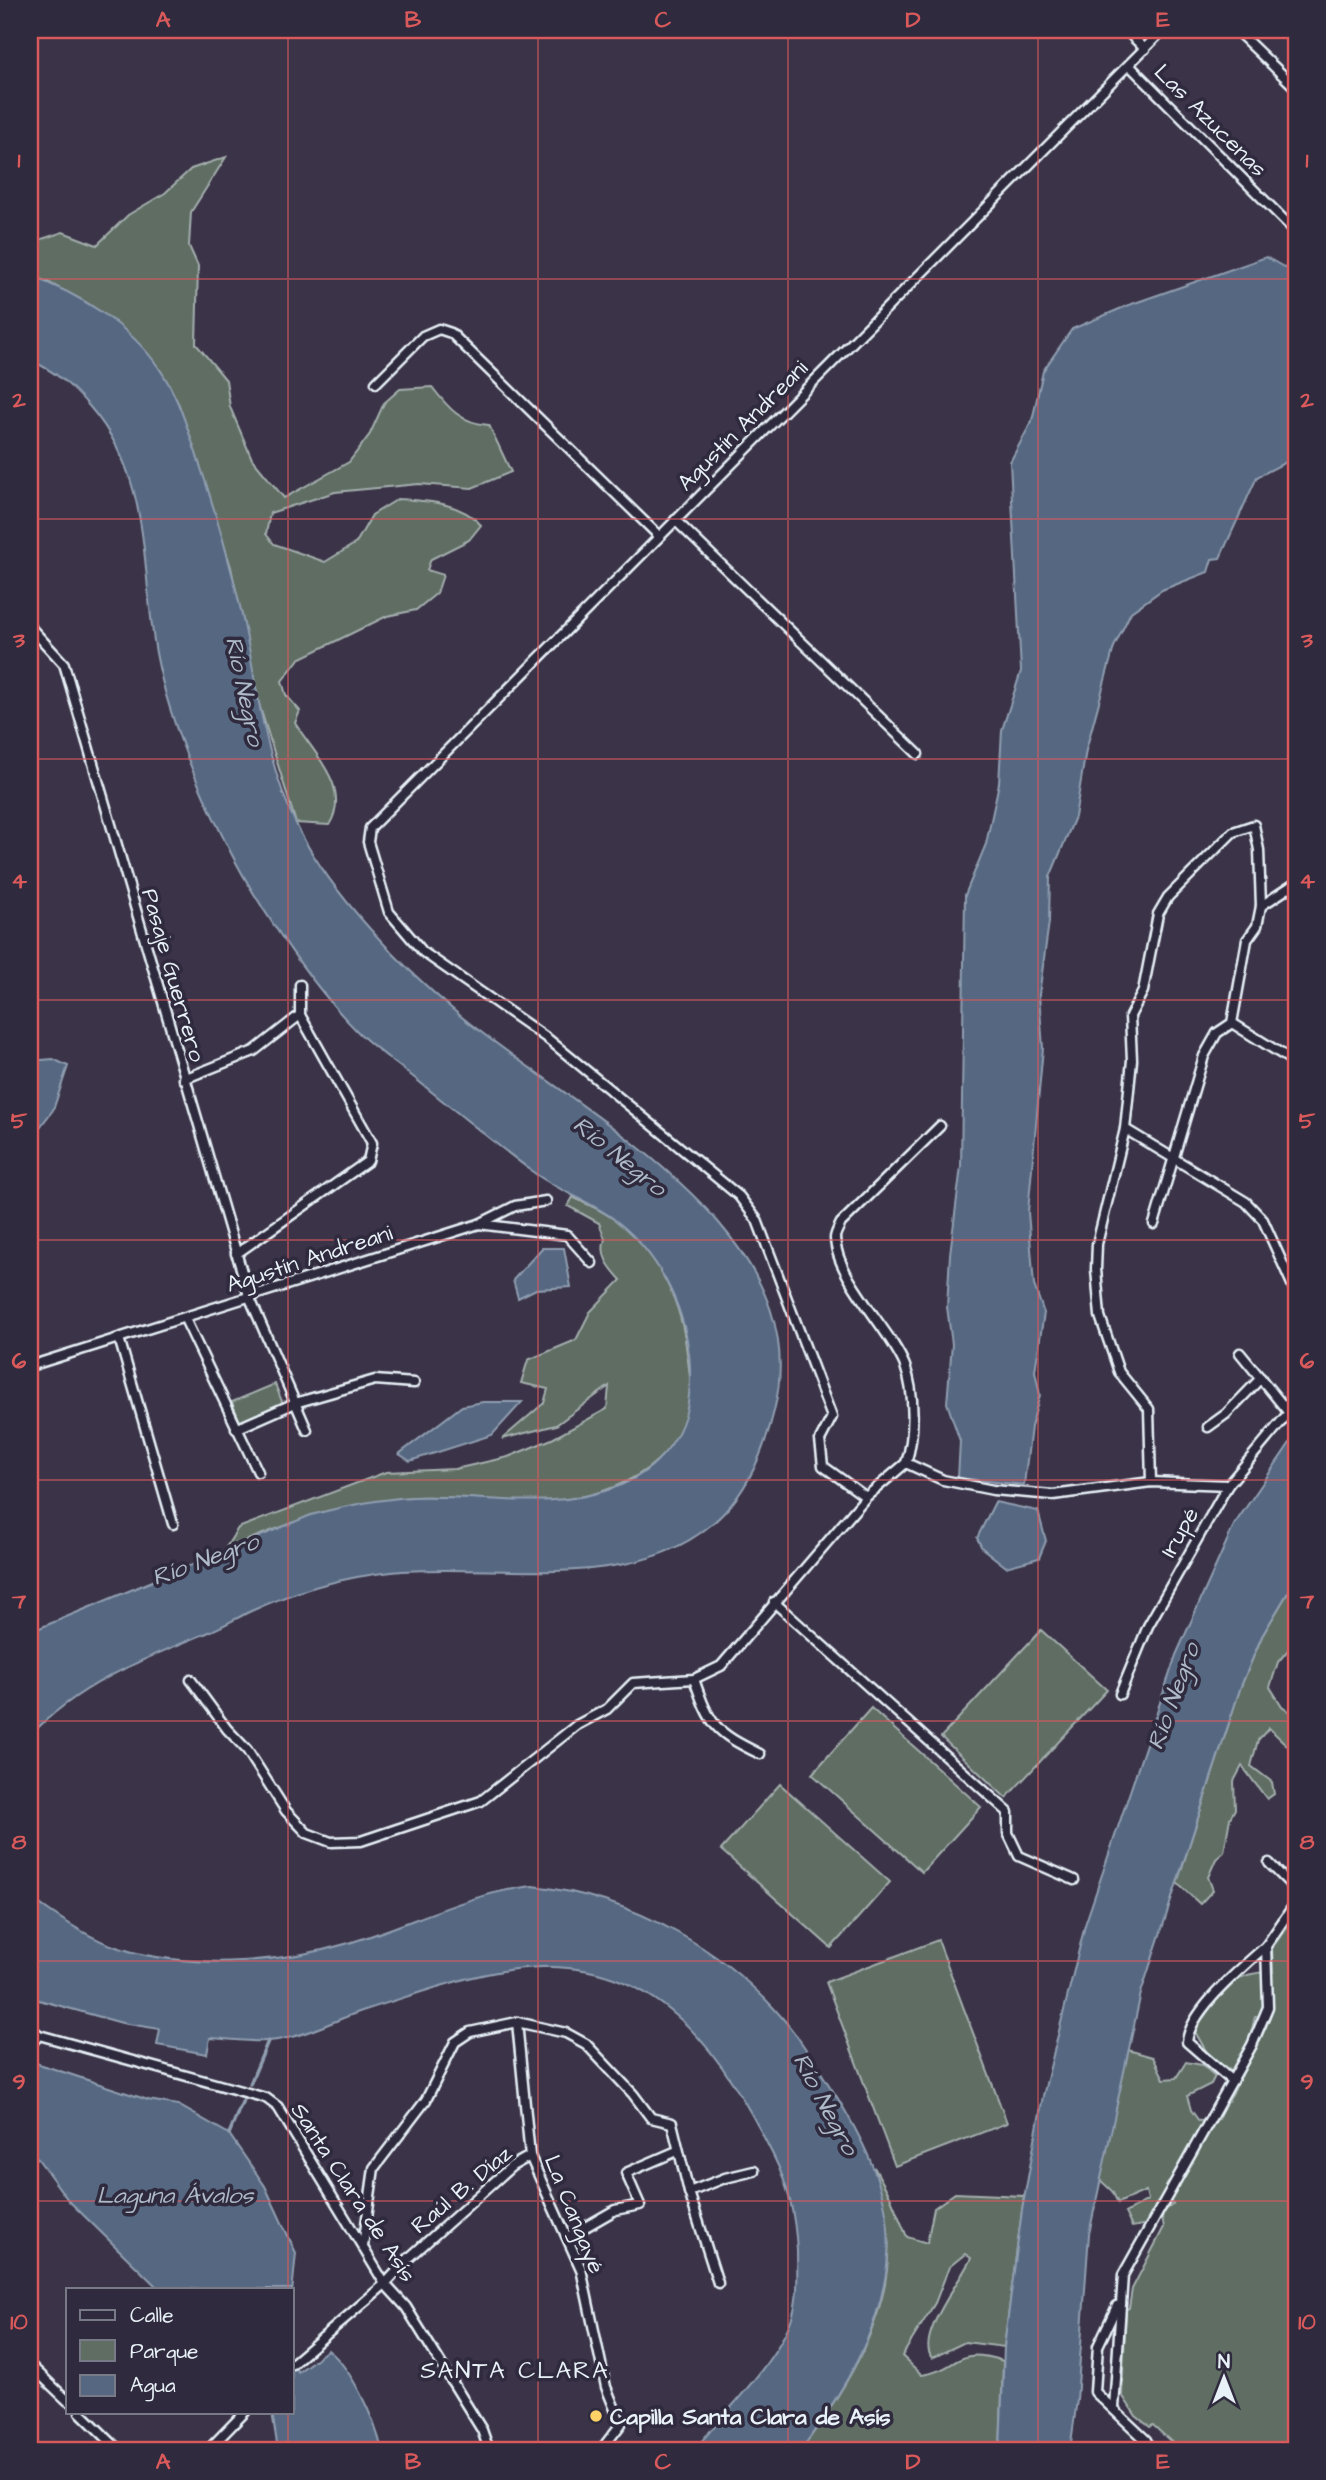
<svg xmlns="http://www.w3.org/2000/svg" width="1326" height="2480" viewBox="0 0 1326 2480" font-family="'Architects Daughter',sans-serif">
	<rect width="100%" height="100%" fill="#3b3347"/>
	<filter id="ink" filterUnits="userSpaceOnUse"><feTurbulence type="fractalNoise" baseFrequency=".0143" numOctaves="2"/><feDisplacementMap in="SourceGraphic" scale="14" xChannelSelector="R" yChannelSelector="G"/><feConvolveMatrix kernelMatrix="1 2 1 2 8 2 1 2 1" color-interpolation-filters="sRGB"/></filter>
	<g filter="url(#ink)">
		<g fill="#5f6d63" stroke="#a4afae" stroke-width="2">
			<path d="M226 157 191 212 189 246 198 266 196 344 226 380 230 407 252 459 284 498 349 462 370 434 384 403 400 389 432 387C449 409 461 423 489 425L511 472 472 488 419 484 335 492 270 513 266 534 274 544 325 562 356 543 372 515 398 499C427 501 461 502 481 525L469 540 431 559 427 570 443 575 437 593 416 610 387 616 299 659 282 681 286 695 300 711 295 723C314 754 352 788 329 825L296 823 258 701 231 567 179 405 159 368 112 320 48 282 30 276V239L36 241 63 232 97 245 128 215 165 193 191 169Z"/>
			<path d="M573 1197C586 1204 599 1209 611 1217 653 1245 680 1297 686 1346 689 1367 693 1389 688 1410 669 1478 595 1502 531 1502 492 1502 452 1495 414 1497 344 1502 289 1523 225 1549L238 1528 386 1472 455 1469 508 1457 552 1439 607 1409 609 1386 556 1425 502 1439 544 1403 548 1389 521 1383 528 1360 576 1340 590 1312 621 1280C610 1268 599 1256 605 1239L599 1223 568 1206Z"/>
			<polygon points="275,1384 283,1404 240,1422 232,1402"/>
			<polygon points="1296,1579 1296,1647 1293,1644 1278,1662 1270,1687 1282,1706 1296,1716 1296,1754 1269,1728 1258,1740 1251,1766 1272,1782 1274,1794 1267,1799 1242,1766 1234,1781 1235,1809 1230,1818 1224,1852 1216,1859 1208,1877 1213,1890 1200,1904 1177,1883 1241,1686 1262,1636"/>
			<polygon points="1041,1630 1107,1690 1006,1798 941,1737"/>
			<polygon points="871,1708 981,1807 922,1872 812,1774"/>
			<polygon points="780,1784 890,1882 831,1948 721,1850"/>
			<path d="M1296 1915V2450H1180L1153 2425 1150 2427 1136 2416 1122 2395 1126 2309 1129 2308 1132 2289 1164 2227 1161 2214 1173 2204 1167 2200 1148 2224 1132 2227 1125 2213 1148 2200 1146 2191 1118 2203 1112 2191 1099 2179 1128 2050 1153 2057 1164 2079 1176 2078 1186 2062 1202 2065 1215 2076 1211 2084 1187 2096 1191 2110 1199 2121 1219 2119 1222 2105 1229 2100 1266 2027 1272 2011 1255 2017 1245 2057 1232 2071 1209 2056 1194 2030C1221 1996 1226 1971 1273 1972L1272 1948Z"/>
			<polygon points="938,1940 1007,2123 895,2166 826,1982"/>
			<path d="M874 2167 890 2196 907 2237 927 2243 934 2208 955 2193 1024 2196 1004 2347 965 2342 932 2358C915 2337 961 2281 971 2258L965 2254 949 2267 935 2303 902 2356 922 2375C962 2369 952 2345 1003 2361L1000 2450H801C846 2388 893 2316 888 2235 887 2213 879 2189 874 2167Z"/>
		</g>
		<g fill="#566781" stroke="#909eb1" stroke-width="2">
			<polygon points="1266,257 1296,274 1296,457 1257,477 1220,558 1212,559 1208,572 1162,590 1131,612 1114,647 1086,750 1075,817 1050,877 1049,922 1039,995 1043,1048 1028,1212 1034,1285 1044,1313 1035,1371 1040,1395 1031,1427 1024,1485 958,1478 960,1441 947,1403 952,1344 947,1307 950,1254 961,1166 965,895 986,844 999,783 1002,730 1021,671 1010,462 1032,421 1043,371 1072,329 1129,305"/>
			<path d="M30 276C78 293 130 325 159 368 177 394 186 424 196 453 218 518 237 585 250 653 260 712 272 777 299 830 333 896 400 965 457 1013 572 1110 821 1227 774 1411 766 1443 752 1480 731 1505 650 1601 502 1561 392 1572 342 1577 294 1591 249 1612 235 1619 222 1627 207 1633 143 1659 78 1684 30 1736V1632L311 1515C344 1506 379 1499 413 1497 482 1494 552 1513 619 1486 657 1470 685 1437 689 1395 696 1329 667 1260 615 1220 590 1201 558 1191 533 1172 493 1142 455 1111 417 1080 397 1064 375 1049 357 1031 310 984 253 899 224 839 195 781 168 717 156 653 140 565 153 480 90 407 72 386 55 371 30 360Z"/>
			<polygon points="53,1059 68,1066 53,1110 30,1140 30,1061"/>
			<polygon points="542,1248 564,1248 571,1287 536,1289 518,1298 513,1280"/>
			<polygon points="483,1402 522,1402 492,1435 410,1461 399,1454 462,1406"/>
			<polygon points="1296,1434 1296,1579 1262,1636 1241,1686 1141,1993 1089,2234 1077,2400 1070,2450 1000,2450 1004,2347 1022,2210 1043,2096 1085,1925 1176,1655 1234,1525"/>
			<polygon points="995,1502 1038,1511 1046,1541 1039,1558 1006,1567 982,1548 977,1538"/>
			<path d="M532 1886C632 1896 731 1951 793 2031 809 2052 822 2075 837 2097 865 2143 893 2199 888 2255 883 2329 843 2392 801 2450H694C723 2415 781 2357 793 2314 799 2293 797 2272 797 2251 795 2215 789 2187 773 2155 725 2059 664 1964 543 1967 484 1968 424 1992 368 2009 335 2019 303 2039 268 2041 249 2042 229 2039 210 2038L207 2054 157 2045 160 2029 122 2023 39 2000 30 1994V1897C53 1914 81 1933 108 1944 177 1971 279 1964 349 1943 412 1924 466 1894 532 1886Z"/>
			<polygon points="30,2061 148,2100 178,2105 229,2134 265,2186 296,2253 292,2293 292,2289 159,2289 68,2200 30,2148"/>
			<path d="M328 2350C352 2368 375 2420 382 2450H278L272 2412H292V2362L298 2372Z"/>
		</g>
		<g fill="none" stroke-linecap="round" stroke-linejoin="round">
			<g stroke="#909eb1" stroke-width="3.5">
				<polyline points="250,2084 268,2041"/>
				<polyline points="229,2134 243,2100"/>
			</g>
			<defs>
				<g id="minor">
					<polyline points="1126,30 1145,49"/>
					<polyline points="1236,30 1296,88"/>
					<polyline points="1129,65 1296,232"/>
					<polyline points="376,383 423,336 439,329 451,333 659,536"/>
					<polyline points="675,520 918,754"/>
					<polyline points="30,627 64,664 249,1296 307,1430"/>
					<polyline points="1261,906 1296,883"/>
					<polyline points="1232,1023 1296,1063"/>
					<polyline points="184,1079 254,1051 300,1015"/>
					<polyline points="1125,1129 1246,1202 1263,1220 1296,1293"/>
					<polyline points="479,1224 515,1206 546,1201"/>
					<polyline points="236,1254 368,1161 372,1143 300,1015 300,985"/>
					<polyline points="185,1319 258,1472"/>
					<polyline points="119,1338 173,1524"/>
					<polyline points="1240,1353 1289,1413"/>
					<polyline points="30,1366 479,1224 567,1235 592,1263"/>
					<polyline points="1208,1427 1226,1414 1261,1378"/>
					<polyline points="236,1429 295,1403 375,1380 414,1383"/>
					<path d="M906 1463C915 1436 915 1393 905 1366 891 1330 836 1278 835 1238 835 1234 839 1227 841 1223L940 1126"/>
					<polyline points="1151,1482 1149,1409 1119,1372 1100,1316 1096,1269 1097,1244 1125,1129 1132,1060 1130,1016 1143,991 1158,914 1168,897 1233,832 1254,825 1259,850 1261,906 1257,926 1247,940 1232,1023 1217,1033 1204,1056 1154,1224"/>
					<polyline points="866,1497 823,1466 820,1440 832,1417 757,1220 739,1196 548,1039 423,952 389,912 368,842 370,828 1163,30"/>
					<polyline points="774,1602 1008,1812 1008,1833 1019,1856 1074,1880"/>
					<path d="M694 1679C710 1726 715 1732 760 1754"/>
					<polyline points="191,1680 227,1729 247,1750 286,1811 307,1833 331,1842 361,1841 481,1801 577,1725 607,1709 633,1683 694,1679 721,1666 866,1497 906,1463 943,1480 993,1490 1053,1495 1151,1482 1228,1485"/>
					<polyline points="1120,1694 1148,1626 1228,1485 1296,1404"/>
					<polyline points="1269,1863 1296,1890"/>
					<polyline points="517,2022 530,2156 581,2269 606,2387 621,2424 601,2450"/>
					<polyline points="30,2028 39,2035 266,2098 278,2107 385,2284 406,2307 482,2430 489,2450"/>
					<polyline points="30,2045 39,2035"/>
					<path d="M1232 2081 1187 2042C1190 2010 1242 1968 1266 1946"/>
					<polyline points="689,2192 718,2283"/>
					<polyline points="568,2237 615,2210 640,2205 626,2173 677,2151"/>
					<polyline points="363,2246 374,2168 426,2100 455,2042 470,2032 517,2022 566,2033 586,2044 633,2094 651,2118 672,2123 689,2192 725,2178 754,2171"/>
					<polyline points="1117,2306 1098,2346 1095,2392 1146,2440 1151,2450"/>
					<polyline points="292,2364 385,2284 410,2257 512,2166 530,2156"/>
					<polyline points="30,2365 68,2401"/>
					<polyline points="1114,2408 1123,2275 1252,2045 1268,2007 1266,1946 1296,1902"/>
					<polyline points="80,2412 119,2450"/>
					<polyline points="208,2450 245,2412"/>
				</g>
			</defs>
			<use href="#minor" stroke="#e8f1f8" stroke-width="13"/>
			<use href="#minor" stroke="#2f2a3d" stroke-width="8"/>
		</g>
	</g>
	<path fill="none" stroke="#da5a5c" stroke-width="2" stroke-opacity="0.55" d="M288 30V2289M538 30V2450M788 30V2450M1038 30V2450M30 279H1296M30 519H1296M30 759H1296M30 1000H1296M30 1240H1296M30 1480H1296M30 1721H1296M30 1961H1296M30 2201H1296M288 2412V2450"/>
	<circle fill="#ffd166" stroke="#2f2a3d" stroke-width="2.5" cx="596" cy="2416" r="7"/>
	<g text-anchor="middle" stroke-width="7" stroke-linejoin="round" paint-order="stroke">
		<g font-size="23" fill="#e8f1f8" stroke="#2f2a3d">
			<text transform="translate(1211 120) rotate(45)" y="8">Las Azucenas</text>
			<text transform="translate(742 425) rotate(-45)" y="8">Agustín Andreani</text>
			<text transform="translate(174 975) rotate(74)" y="8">Pasaje Guerrero</text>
			<text transform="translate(309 1258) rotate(-18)" y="8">Agustín Andreani</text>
			<text transform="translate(1179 1532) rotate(-60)" y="8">Irupé</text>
			<text transform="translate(461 2189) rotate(-40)" y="8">Raúl B. Díaz</text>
			<text transform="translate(354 2192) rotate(57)" y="8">Santa Clara de Asís</text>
			<text transform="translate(575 2214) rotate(68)" y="8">La Cangayé</text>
		</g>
		<g font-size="23" font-weight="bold" fill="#e8f1f8" stroke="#2f2a3d" text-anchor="start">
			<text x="610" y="2424">Capilla Santa Clara de Asís</text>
		</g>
		<g font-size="24" font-style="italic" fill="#aebac8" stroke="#2f2a3d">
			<text transform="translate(245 691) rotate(78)" y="8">Río Negro</text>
			<text transform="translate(620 1156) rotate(39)" y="8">Río Negro</text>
			<text transform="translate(205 1559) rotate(-20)" y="8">Río Negro</text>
			<text transform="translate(1173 1696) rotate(-70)" y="8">Río Negro</text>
			<text transform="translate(826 2104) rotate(62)" y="8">Río Negro</text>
			<text x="175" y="2203">Laguna Ávalos</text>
		</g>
		<g font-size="24" letter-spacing="2" fill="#e8f1f8" stroke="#2f2a3d">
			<text x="515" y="2378">SANTA CLARA</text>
		</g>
	</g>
	<rect width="1326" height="2480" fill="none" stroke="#2f2a3d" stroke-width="77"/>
	<rect x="66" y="2288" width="228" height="126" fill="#2f2a3d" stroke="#797a88" stroke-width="2"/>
	<rect x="80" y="2310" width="35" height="10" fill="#2f2a3d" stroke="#797a88" stroke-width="2"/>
	<text x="130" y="2322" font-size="21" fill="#e8f1f8">Calle</text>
	<rect x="80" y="2340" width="35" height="21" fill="#5f6d63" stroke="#797a88" stroke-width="2"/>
	<text x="130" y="2358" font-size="21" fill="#e8f1f8">Parque</text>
	<rect x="80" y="2375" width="35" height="21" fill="#566781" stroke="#797a88" stroke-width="2"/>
	<text x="130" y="2392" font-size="21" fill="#e8f1f8">Agua</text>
	<g transform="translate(1224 2378)" stroke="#2f2a3d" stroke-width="5" paint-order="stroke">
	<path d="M0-5L12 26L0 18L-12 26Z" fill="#e8f1f8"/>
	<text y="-10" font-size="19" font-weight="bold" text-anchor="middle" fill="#e8f1f8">N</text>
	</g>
	<rect x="38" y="38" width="1250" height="2404" fill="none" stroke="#da5a5c" stroke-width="2.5"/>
	<g font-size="23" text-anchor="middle" font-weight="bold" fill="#da5a5c">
		<text x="163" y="27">A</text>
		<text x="413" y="27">B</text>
		<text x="663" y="27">C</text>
		<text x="913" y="27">D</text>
		<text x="1163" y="27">E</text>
		<text x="19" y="167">1</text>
		<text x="1307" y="167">1</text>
		<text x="19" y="407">2</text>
		<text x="1307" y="407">2</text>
		<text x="19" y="647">3</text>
		<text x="1307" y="647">3</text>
		<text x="19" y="888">4</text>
		<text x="1307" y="888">4</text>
		<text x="19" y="1128">5</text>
		<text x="1307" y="1128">5</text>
		<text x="19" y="1368">6</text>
		<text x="1307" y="1368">6</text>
		<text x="19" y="1608">7</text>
		<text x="1307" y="1608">7</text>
		<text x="19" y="1849">8</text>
		<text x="1307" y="1849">8</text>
		<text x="19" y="2089">9</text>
		<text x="1307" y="2089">9</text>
		<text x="19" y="2329">10</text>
		<text x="1307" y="2329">10</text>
		<text x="163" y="2469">A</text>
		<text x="413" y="2469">B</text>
		<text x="663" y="2469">C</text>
		<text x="913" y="2469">D</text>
		<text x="1163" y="2469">E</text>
	</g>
</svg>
